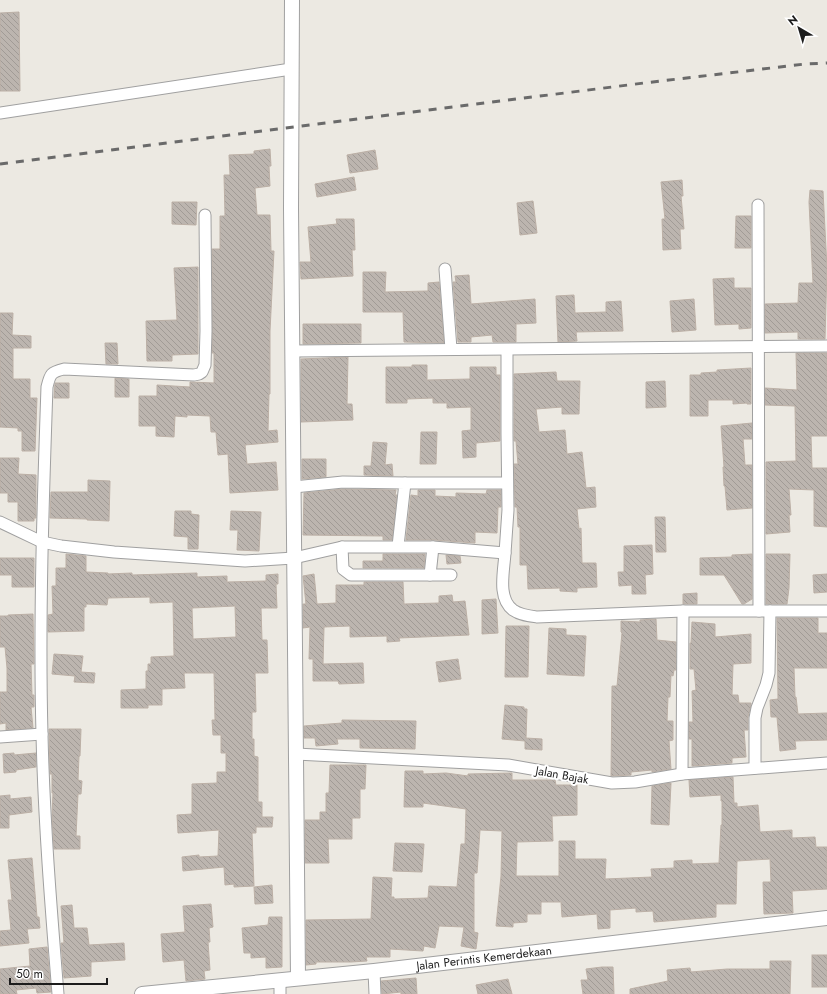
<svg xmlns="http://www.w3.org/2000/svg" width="827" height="994" viewBox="0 0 827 994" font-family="Jost,sans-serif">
	<defs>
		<pattern id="building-back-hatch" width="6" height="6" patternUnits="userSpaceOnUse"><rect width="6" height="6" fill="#bcb5af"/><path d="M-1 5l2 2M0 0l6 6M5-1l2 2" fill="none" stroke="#a19b96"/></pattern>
	</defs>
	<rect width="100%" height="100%" fill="#ece9e2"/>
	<g fill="url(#building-back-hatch)" stroke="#bcb0a6" fill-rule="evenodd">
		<polygon points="19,12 20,91 0,91 0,13"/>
		<polygon points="270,149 271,166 269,166 270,186 255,188 257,215 270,215 271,251 274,251 270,331 270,394 269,394 268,431 277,430 278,442 245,445 247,464 276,462 278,490 230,493 228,454 218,455 216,432 211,432 210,416 187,415 187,417 175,416 174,437 156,436 156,426 139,426 139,396 157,396 157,385 190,387 190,382 214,383 214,353 212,353 212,249 220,249 220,216 225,216 224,175 230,175 229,155 254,154 254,151"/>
		<polygon points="375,150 378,169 350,173 347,155"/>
		<polygon points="354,177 356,190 317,197 315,184"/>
		<polygon points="682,180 683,196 681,196 684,229 680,229 681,249 663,250 662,219 665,219 661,182"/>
		<polygon points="810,190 823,191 827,268 825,339 798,339 798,332 765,333 765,304 798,303 799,283 813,283 809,202"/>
		<polygon points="533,201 537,233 520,235 517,203"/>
		<polygon points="172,202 197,202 196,225 172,224"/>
		<polygon points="736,216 751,216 751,248 735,248"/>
		<polygon points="336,219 354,219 355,250 352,250 353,276 301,279 300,262 311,262 308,227 337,224"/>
		<polygon points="198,267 198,354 172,355 172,361 147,361 146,321 177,320 174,268"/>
		<polygon points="363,272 386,272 385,292 428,291 428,283 439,282 444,343 404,342 403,312 363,312"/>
		<polygon points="469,275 471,304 535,299 536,323 516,324 516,342 493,342 492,335 471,337 471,342 458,342 453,282 456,282 455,276"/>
		<polygon points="734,278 734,288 751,288 751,328 739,329 739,324 715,325 713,279"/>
		<polygon points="574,295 575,313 606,312 606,302 621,301 623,331 576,332 577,341 558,342 556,296"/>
		<polygon points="694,299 696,330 672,332 670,301"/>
		<polygon points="0,313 13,313 12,335 31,336 31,348 13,348 13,379 30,379 30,398 37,398 35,451 22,451 22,431 18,431 18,428 0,427"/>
		<polygon points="303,324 361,324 361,343 303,344"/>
		<polygon points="105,343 117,343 118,364 106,364"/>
		<polygon points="796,353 827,353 827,436 811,436 812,468 827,468 827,527 814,526 814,490 789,489 791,515 789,515 790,532 766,534 766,462 796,461 795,406 765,405 765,388 797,390"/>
		<polygon points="348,357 347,404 352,404 353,420 301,422 301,359"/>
		<polygon points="412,365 427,365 427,380 470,379 470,367 496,367 496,375 500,375 500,441 476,443 476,457 463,458 462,431 471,430 471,407 447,408 447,403 433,403 433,398 407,399 407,403 386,403 386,367 412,367"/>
		<polygon points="751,368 751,404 747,404 747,403 733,404 733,400 708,400 708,416 690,416 690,375 701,375 701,373 717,372 717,370"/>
		<polygon points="556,372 557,381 580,381 579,414 562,414 562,407 536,409 539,432 565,430 567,454 582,452 586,488 595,487 596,507 577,509 579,529 581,528 582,563 596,563 597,587 577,588 577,592 560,591 560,588 528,589 527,565 520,565 520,527 518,527 517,507 515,507 514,464 518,464 516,441 514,441 514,374"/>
		<polygon points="115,378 129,379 129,397 115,397"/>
		<polygon points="665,381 666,407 646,408 646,382"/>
		<polygon points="55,383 69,383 69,398 54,398"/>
		<polygon points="752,423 752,439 743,439 745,465 752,465 752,508 727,510 725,486 724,486 723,467 724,467 721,426"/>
		<polygon points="421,432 437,432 436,464 420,464"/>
		<polygon points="373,442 387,443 385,465 392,464 393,476 364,475 364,466 371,466"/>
		<polygon points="0,458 19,458 18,474 36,475 36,518 34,518 34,521 18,521 18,502 8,502 8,493 0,493"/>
		<polygon points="302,459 326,459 326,477 302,479"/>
		<polygon points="88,480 110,481 109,521 87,520 87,519 50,518 51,492 88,492"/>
		<polygon points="343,489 396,490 395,495 397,495 392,540 383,540 383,536 303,535 304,493"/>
		<polygon points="418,490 435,490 435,496 456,497 456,493 486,494 487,490 501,490 501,507 498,507 497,533 475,532 475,543 434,540 406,540 411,495 418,496"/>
		<polygon points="175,511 191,511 191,514 199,515 198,549 188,549 188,537 174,536"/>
		<polygon points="231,511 261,512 259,551 237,550 238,530 230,530"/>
		<polygon points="655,517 665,517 666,552 656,552"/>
		<polygon points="652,545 653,574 645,575 646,594 632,594 632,585 619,586 618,572 624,572 624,546"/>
		<path d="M66 554 86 556V572L108 573V574L132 573V575L197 573V577L227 576V582L266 581V575L278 574V584H276L277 608H261L262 640H267L268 673H255L256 712H252V739H254V756L258 757V802H262V817H273L272 827H256V833H252L254 886 234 887V884L225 885 224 867 183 871 182 857 199 855V857L218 856 219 830 178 833 177 815 192 814V784L217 783V772H226V753H221V735H213L212 720H215L214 673H184L185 688 162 689V705H148V708H121V690L146 689V671H148V664H151V657L174 656 173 602 150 603V597L108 598 107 605 86 604V607H84V631L48 632V615L53 614 52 586H56V568H66ZM235 606 236 637 193 639 192 608Z"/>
		<polygon points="383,554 425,554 424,568 363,568 363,561 383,561"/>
		<polygon points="752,554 752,599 744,604 742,604 724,575 700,575 700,558 732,557 732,555"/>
		<polygon points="766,554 790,554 789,588 787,604 766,604"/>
		<polygon points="446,555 460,556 461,563 447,564"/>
		<polygon points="0,558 34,558 34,587 12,587 12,575 0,575"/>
		<polygon points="314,574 317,604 336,603 336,585 364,585 364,582 403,582 404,604 439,603 439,596 452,595 453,602 465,601 469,635 399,638 400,641 387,642 387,636 350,637 350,626 324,627 323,664 363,663 364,683 339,684 338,681 313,681 313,659 309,659 310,627 303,628 303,604 306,604 303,576"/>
		<polygon points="827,574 827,592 814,593 813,575"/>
		<polygon points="697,593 697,604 683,604 683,594"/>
		<polygon points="496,599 498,633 482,634 482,600"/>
		<polygon points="33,614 34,664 31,664 32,695 34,695 34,707 31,707 33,728 6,730 6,723 0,724 0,692 7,692 7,668 5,647 0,647 0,616 8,616 8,615"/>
		<polygon points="777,618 818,618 818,633 827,633 827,668 794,668 795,697 796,697 798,714 827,713 827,740 795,741 796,749 780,751 777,717 771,717 770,700 778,699"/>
		<polygon points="656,619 657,640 676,642 676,670 674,670 673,676 671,675 670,697 668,697 667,721 673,721 673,740 669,741 671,769 652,772 652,770 631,772 631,775 611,776 612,686 617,686 622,633 621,632 621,621 640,622 640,620"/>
		<polygon points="692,622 715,624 715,637 751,634 751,663 733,664 732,695 738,695 739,703 751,703 751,705 748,717 748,730 744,730 746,757 732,758 732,763 692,766 692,739 689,739 689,722 693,722 692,691 696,690 694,669 690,669 690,643 691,643"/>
		<polygon points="506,626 529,626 528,677 505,677"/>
		<polygon points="549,628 566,629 566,635 586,636 584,676 547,674"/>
		<polygon points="54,654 83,656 81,672 95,673 94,683 74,682 75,676 52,674"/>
		<polygon points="458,659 461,679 439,682 436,662"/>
		<polygon points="505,705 524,707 524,709 527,709 526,738 542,739 542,750 525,749 525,741 502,739"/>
		<polygon points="342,720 416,721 415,749 360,748 360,739 337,739 338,744 316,746 315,738 304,738 304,726 342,723"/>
		<polygon points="49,729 81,729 80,756 79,756 78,780 82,781 81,794 78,794 76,836 80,836 80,849 54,849 52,816 53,793 52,793 52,774 50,774"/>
		<polygon points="14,753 14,755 36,753 36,767 16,770 16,772 4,773 3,754"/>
		<polygon points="330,765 366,765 365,789 360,789 360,818 352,818 352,839 328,839 329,863 305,863 305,820 320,820 320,812 326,812 326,793 329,793"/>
		<polygon points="405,771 423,771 423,774 446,773 468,776 468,774 512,773 512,780 555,780 556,785 577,785 577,815 552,816 553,841 517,842 516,876 559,876 559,841 575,841 575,859 606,859 605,879 652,877 651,869 674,868 674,861 692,860 692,864 719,863 721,825 722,825 722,801 721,801 721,795 690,797 689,780 733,777 734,803 737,803 737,807 758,805 760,832 792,830 792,838 815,837 816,847 827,847 827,889 792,891 793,913 764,914 763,882 771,882 770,859 737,861 736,904 716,904 716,917 654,922 653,911 636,912 636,908 610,910 610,928 598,929 597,914 562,917 561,902 541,902 541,914 527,914 527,922 513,923 513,927 496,926 501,876 502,831 480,830 477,873 474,873 474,932 478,933 476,949 461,946 464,927 439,926 435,948 424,946 423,951 390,949 390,957 366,957 367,961 351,962 316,962 316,964 306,965 306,920 371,919 373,877 392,878 391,897 394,897 394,899 428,898 429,886 457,887 461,844 465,844 466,809 423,803 423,807 404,807"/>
		<polygon points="671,783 669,825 651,824 652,786"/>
		<polygon points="10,795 10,799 31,797 32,812 9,815 9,828 0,828 0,796"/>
		<polygon points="395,843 424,844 422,872 393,871"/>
		<polygon points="32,858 37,917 39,917 40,928 27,929 29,943 0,946 0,931 11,930 8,900 12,900 8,860"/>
		<polygon points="272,885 273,903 255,904 254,887"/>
		<polygon points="211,904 213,927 209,928 210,942 208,942 210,970 204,971 205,979 186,981 184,960 163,962 161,934 185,932 183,906"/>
		<polygon points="72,905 74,928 87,928 89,945 124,943 125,960 91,962 91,976 64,978 61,943 64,943 61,906"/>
		<polygon points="269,917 282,917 282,967 266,968 266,957 251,958 251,953 244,953 242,928 268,925"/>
		<polygon points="47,947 51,992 37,993 36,988 16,990 17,994 0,994 0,969 30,966 29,949"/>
		<rect x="812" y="955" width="15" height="32"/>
		<polygon points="770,961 791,961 790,994 630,994 630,989 668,981 667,970 690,968 691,972 727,969 770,969"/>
		<polygon points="602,967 613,967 614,994 583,994 581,980 588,980 586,969"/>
		<polygon points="416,978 417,994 401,994 401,992 382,994 381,981"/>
		<polygon points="508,979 512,994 478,994 476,985"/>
	</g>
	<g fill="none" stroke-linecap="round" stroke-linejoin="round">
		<defs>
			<g id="minor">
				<polyline points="0,113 291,69"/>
				<polyline points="758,205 759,611"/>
				<polyline points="445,269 451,349"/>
				<polyline points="293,351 827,346"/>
				<polyline points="405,483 507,483"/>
				<polyline points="294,487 343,482 405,483 398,546"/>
				<polyline points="0,522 42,542 61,546 114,552 245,561 294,558 342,547 433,547 505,553 508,510 507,434 507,350"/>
				<polyline points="342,547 343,569 351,575 451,575"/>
				<path d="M505 553C504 571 497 598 513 610 520 615 529 616 537 617L683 611H827"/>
				<polyline points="430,575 433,547"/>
				<polyline points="0,737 42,734"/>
				<polyline points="296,754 508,765 612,783 635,782 682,774 827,763"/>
				<polyline points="755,768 755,718 757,708 766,685 769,673 770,611"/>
				<polyline points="682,774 683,611"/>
				<polyline points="374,971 375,994"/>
				<polyline points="280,980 280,994"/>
				<path d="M58 994C51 908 44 821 42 735 39 619 43 503 47 387 50 374 51 372 64 369L194 375 199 374 202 372 205 365 206 331 205 215"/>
			</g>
			<g id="tertiary">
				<polyline points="292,0 291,208 298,978"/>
				<path id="s1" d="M142 994 374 971 827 918"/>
			</g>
		</defs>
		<use href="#minor" stroke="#a0a0a0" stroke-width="13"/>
		<use href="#tertiary" stroke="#a0a0a0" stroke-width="16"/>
		<use href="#minor" stroke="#fff" stroke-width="11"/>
		<use href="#tertiary" stroke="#fff" stroke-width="14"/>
		<polyline stroke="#6a6a6a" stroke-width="3" stroke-dasharray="8 8" stroke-linecap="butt" points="0,164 644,83 805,64 827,63"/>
	</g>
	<g text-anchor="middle" stroke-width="4" stroke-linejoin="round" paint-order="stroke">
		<g font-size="12" fill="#1c1c1c" stroke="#fff">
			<text transform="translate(562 775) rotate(10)" y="4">Jalan Bajak</text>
			<text dy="4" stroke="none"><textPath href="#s1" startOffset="344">Jalan Perintis Kemerdekaan</textPath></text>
		</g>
	</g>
	<g transform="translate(799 28) rotate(322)" stroke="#ffffff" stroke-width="3" paint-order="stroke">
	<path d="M0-3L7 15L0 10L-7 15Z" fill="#1c1c1c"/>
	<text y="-6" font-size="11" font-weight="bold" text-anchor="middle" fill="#1c1c1c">N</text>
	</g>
	<path d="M10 978v6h97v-6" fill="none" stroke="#1c1c1c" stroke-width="2"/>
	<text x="16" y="978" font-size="12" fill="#1c1c1c" stroke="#ffffff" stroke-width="3" paint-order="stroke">50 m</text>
</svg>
